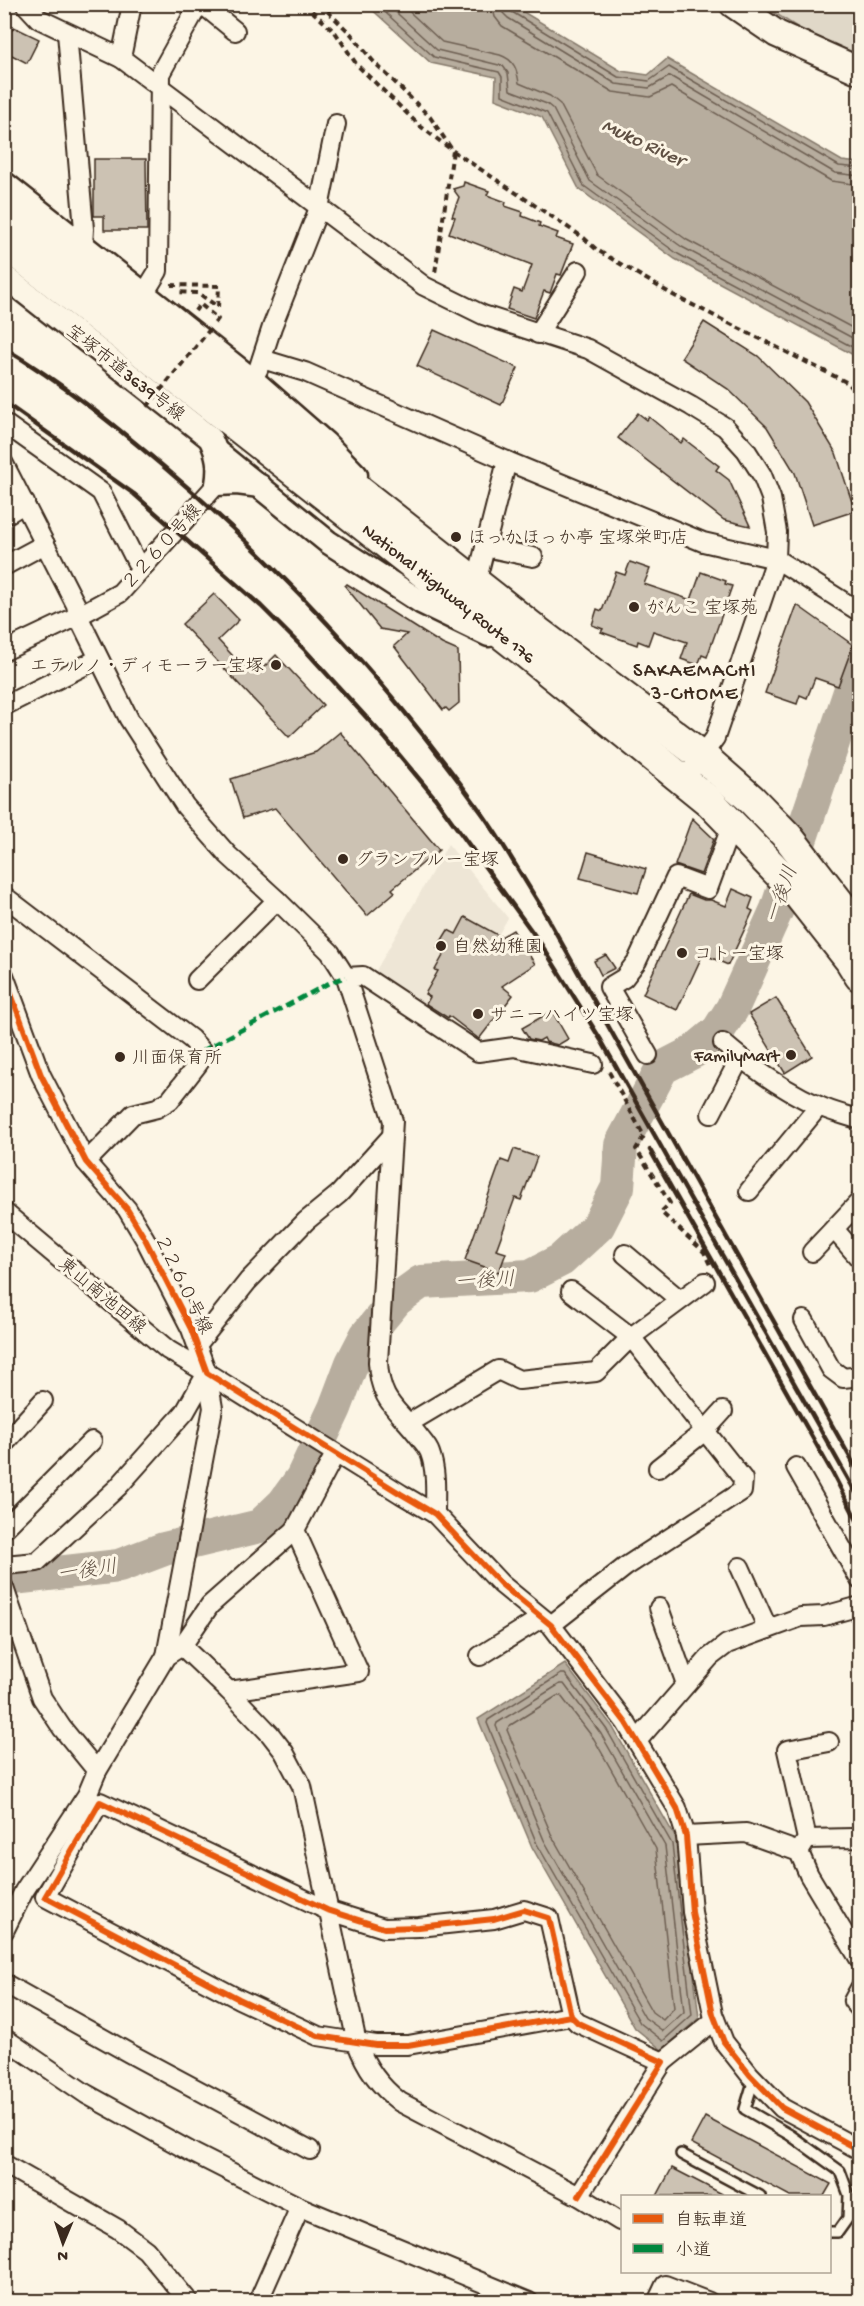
<svg xmlns="http://www.w3.org/2000/svg" width="864" height="2306" viewBox="0 0 864 2306" font-family="'Gochi Hand','Klee One',sans-serif">
	<rect width="100%" height="100%" fill="#fcf5e5"/>
	<filter id="ink" filterUnits="userSpaceOnUse"><feTurbulence type="fractalNoise" baseFrequency=".0167" numOctaves="2"/><feDisplacementMap in="SourceGraphic" scale="12" xChannelSelector="R" yChannelSelector="G"/><feConvolveMatrix kernelMatrix="1 2 1 2 8 2 1 2 1" color-interpolation-filters="sRGB"/></filter>
	<g filter="url(#ink)">
		<polygon fill="#eee6d6" points="448,844 508,918 448,1021 374,974"/>
		<polygon fill="#e0d8c8" stroke="#8e8173" stroke-width="1.5" points="762,5 859,5 859,56 819,41"/>
		<g fill="#b7ad9e" stroke="#85796b" stroke-width="1.5">
			<polygon points="367,5 512,5 621,71 648,75 667,59 842,161 859,163 859,358 675,259 579,189 542,117 495,99 496,77 431,63"/>
			<polygon points="565,1664 612,1726 678,1842 699,2018 662,2050 635,2028 532,1847 478,1719"/>
		</g>
		<g fill="none" stroke-linecap="round" stroke-linejoin="round">
			<g stroke="#6d5e51" stroke-width="1.5">
				<polyline points="376,4 434,57 499,72 502,77 502,95 547,113 584,186 678,254 860,351"/>
				<polyline points="387,4 437,50 503,66 508,73 510,90 547,104 553,109 590,181 682,247 860,342"/>
				<path d="M401 4 442 42 500 55C515 60 517 70 519 83L550 96 560 104 597 175 687 240 860 332"/>
				<polyline points="492,4 495,17 502,26 613,92 650,97 671,87 831,181 860,185"/>
				<polyline points="501,4 503,13 508,18 616,84 649,88 670,76 835,173 860,176"/>
				<polyline points="509,4 512,12 618,77 649,81 669,67 839,166 860,168"/>
				<polygon points="561,1674 565,1674 607,1730 672,1844 692,2015 663,2041 640,2023 537,1844 487,1723 488,1720"/>
				<polygon points="560,1684 564,1684 601,1734 665,1846 684,2012 663,2031 645,2018 544,1840 496,1726 497,1723"/>
				<polygon points="557,1696 561,1696 594,1739 656,1849 674,2008 663,2020 652,2012 552,1836 507,1730 509,1726"/>
			</g>
			<polyline stroke="#b7ad9e" stroke-width="34" points="4,1579 119,1566 164,1549 260,1526 284,1503 302,1478 335,1408 352,1363 366,1336 396,1300 421,1282 530,1276 561,1260 598,1226 618,1187 621,1145 662,1068 693,1052 718,1031 732,1009 777,909 860,662"/>
		</g>
		<g fill="#ccc2b3" stroke="#3b2a1e" stroke-width="1.5">
			<polygon points="4,27 12,30 14,27 39,39 27,63 4,51"/>
			<polygon points="94,159 146,159 147,230 104,230 104,216 94,216"/>
			<polygon points="464,182 489,191 487,195 506,202 505,206 523,212 522,216 540,223 539,226 558,233 556,238 573,244 561,275 557,274 550,293 544,291 534,318 507,309 514,289 522,292 532,265 449,233 455,217 452,216 459,197 453,189 463,186"/>
			<polygon points="704,322 758,356 805,402 836,453 855,511 812,525 795,473 767,427 728,389 681,358"/>
			<polygon points="434,330 518,368 501,405 417,366"/>
			<polygon points="638,413 647,420 649,417 681,443 684,439 719,466 716,470 729,480 750,526 724,520 618,438"/>
			<polygon points="630,562 650,569 644,584 691,600 701,572 726,581 725,584 732,586 707,657 702,655 698,665 681,659 687,642 653,631 648,645 638,641 637,645 601,632 603,629 592,625 597,609 602,611 616,572 625,575"/>
			<polygon points="347,584 442,644 458,651 459,703 449,711 446,708 443,710 394,646 407,634 380,629 345,586"/>
			<polygon points="214,594 239,620 218,640 248,672 258,663 263,668 276,655 323,705 289,737 182,624"/>
			<polygon points="797,605 853,645 838,686 815,678 807,698 800,695 797,704 765,693"/>
			<polygon points="340,732 439,850 392,889 395,892 367,916 275,808 243,818 231,779 316,752"/>
			<polygon points="692,818 714,839 701,874 675,865"/>
			<polygon points="588,852 646,869 638,893 580,878"/>
			<polygon points="733,889 753,898 749,909 753,911 728,965 703,954 677,1010 643,994 689,894 704,900 711,900 726,906"/>
			<polygon points="465,917 501,937 513,930 535,964 502,986 513,995 479,1039 449,1016 448,1018 426,1004 430,997 425,994 438,971 435,970 445,952 437,948 448,930 456,934"/>
			<polygon points="606,955 615,968 601,975 594,961"/>
			<polygon points="776,998 812,1056 785,1073 749,1014"/>
			<polygon points="552,1011 568,1039 558,1045 546,1042 544,1038 539,1041 529,1039 522,1028"/>
			<polygon points="514,1149 537,1157 521,1200 515,1198 496,1250 506,1253 499,1272 465,1260 501,1160 509,1163"/>
			<polygon points="705,2117 831,2184 824,2196 790,2196 691,2143"/>
			<polygon points="672,2168 726,2196 657,2196"/>
		</g>
		<g fill="none" stroke-linecap="round" stroke-linejoin="round">
			<defs>
				<g id="service">
					<polyline points="754,2079 745,2109 790,2135 840,2171 849,2195 848,2218 838,2232 830,2232"/>
					<polyline points="681,2154 760,2196"/>
				</g>
				<g id="minor">
					<polyline points="25,4 39,19 121,58 424,286 483,315 588,349 691,406 725,427 746,450 762,475 771,498 777,532 776,559 715,738 684,780"/>
					<polyline points="202,4 235,31"/>
					<polyline points="67,33 84,229 83,245"/>
					<polyline points="121,58 132,4"/>
					<polyline points="144,294 158,271 160,74 199,4"/>
					<polyline points="538,334 578,271"/>
					<polyline points="262,359 305,372 507,461 703,542 776,559 860,612"/>
					<polyline points="258,370 272,327 319,208 336,124"/>
					<polyline points="4,423 101,492 140,569"/>
					<polyline points="4,464 76,605 78,616 129,719 185,806 228,855 277,900 330,952 346,977"/>
					<polyline points="4,516 25,503"/>
					<polyline points="485,547 533,557"/>
					<polyline points="4,566 45,544"/>
					<polyline points="476,583 507,461"/>
					<polyline points="4,651 78,616 120,593 217,484"/>
					<polyline points="4,706 98,659"/>
					<polyline points="4,896 191,1039 202,1051 202,1058 198,1064 170,1100 157,1108 133,1114 86,1162"/>
					<polyline points="4,975 41,1075 86,1162 127,1209 145,1239 191,1329 207,1373 401,1494 435,1514 501,1584 551,1625 626,1723 677,1808 686,1836 692,1912 713,2014 724,2042 750,2075 782,2108 860,2150"/>
					<polyline points="197,980 277,900"/>
					<path d="M723 1043C752 1068 785 1091 819 1106 832 1112 846 1115 860 1120"/>
					<polyline points="648,1055 609,987 624,978 637,961 676,877 708,889 732,824"/>
					<polyline points="711,1114 740,1058"/>
					<polyline points="749,1191 819,1106"/>
					<polyline points="4,1212 168,1350 207,1373"/>
					<polyline points="834,1229 860,1259"/>
					<polyline points="812,1252 860,1201"/>
					<polyline points="625,1254 680,1300"/>
					<polyline points="804,1320 831,1369 843,1378 860,1376"/>
					<polyline points="197,1345 248,1281 306,1221 339,1194 391,1137"/>
					<polyline points="409,1423 498,1370 519,1380 596,1372 631,1337 705,1282"/>
					<polyline points="4,1444 43,1401"/>
					<polyline points="796,1467 860,1580"/>
					<polyline points="658,1468 705,1431 723,1411"/>
					<path d="M435 1514C435 1494 437 1472 430 1453 428 1447 423 1442 420 1438 398 1408 380 1404 378 1362L393 1121 346 977 363 976 478 1052 514 1047 593 1064"/>
					<polyline points="4,1529 92,1441"/>
					<path d="M295 1530 210 1605 182 1646 229 1691 270 1734 284 1752 302 1786 357 2043C366 2068 379 2086 400 2102L579 2196 620 2221"/>
					<polyline points="4,1565 37,1562 118,1487 185,1412 207,1373"/>
					<polyline points="740,1567 768,1629"/>
					<polyline points="4,1588 42,1698 62,1728 97,1771 166,1656 182,1646"/>
					<polyline points="659,1608 686,1684"/>
					<polyline points="551,1625 625,1567 742,1491 743,1479 631,1337 571,1291"/>
					<polyline points="166,1656 213,1408 207,1373"/>
					<polyline points="480,1656 541,1618"/>
					<polyline points="229,1691 359,1672 295,1530 335,1454"/>
					<polyline points="637,1741 710,1657 727,1644 801,1617 824,1616 860,1606"/>
					<polyline points="686,1836 746,1833 799,1852 809,1875 860,1960"/>
					<polyline points="807,1839 853,1838 860,1839"/>
					<polyline points="799,1852 807,1839 787,1750 829,1742"/>
					<polyline points="4,1931 24,1891 87,1795 97,1771"/>
					<polyline points="4,1983 129,2053 310,2150"/>
					<polyline points="860,1988 853,2001 860,2009"/>
					<polyline points="571,2016 408,2045 376,2045 318,2036 239,1999 45,1897 100,1802 327,1910 384,1928 419,1927 494,1919 524,1910 549,1918 571,2016 578,2023 663,2062 579,2196"/>
					<polyline points="4,2038 86,2094 193,2153 300,2207 529,2302"/>
					<polyline points="663,2062 715,2020"/>
					<polyline points="4,2164 118,2229 146,2250 189,2302"/>
					<polyline points="4,2301 5,2302"/>
					<polyline points="258,2302 300,2207"/>
					<polyline points="657,2302 665,2285 709,2302"/>
				</g>
				<g id="tertiary">
					<polyline points="4,183 254,381 325,443 356,475"/>
					<path d="M4 276 210 438C218 454 220 466 217 484L237 483 260 486"/>
					<polyline points="217,452 328,542 421,602 489,635"/>
				</g>
				<polyline id="secondary" points="733,4 777,34 860,71"/>
				<g id="trunk">
					<polyline points="4,211 539,633 702,756 751,799 788,837 860,930"/>
					<path id="s1" d="M4 243 526 653 710 802 794 889 850 960 860 976"/>
				</g>
			</defs>
			<use href="#service" stroke="#3b2a1e" stroke-width="14"/>
			<use href="#minor" stroke="#3b2a1e" stroke-width="22"/>
			<use href="#tertiary" stroke="#3b2a1e" stroke-width="27"/>
			<use href="#secondary" stroke="#3b2a1e" stroke-width="30"/>
			<use href="#trunk" stroke="#3b2a1e" stroke-width="34"/>
			<g stroke="#3b2a1e" stroke-width="4" stroke-dasharray="6 4.5" stroke-linecap="butt">
				<polyline points="304,4 335,32 357,65 420,126 453,151 584,238 597,250 673,295 848,383 860,396"/>
				<polyline points="320,4 351,34 373,61 430,117 453,151 435,273"/>
				<polyline points="171,285 219,286 218,307 198,293 176,292"/>
				<polyline points="195,311 200,304 218,319 213,325"/>
				<polyline points="609,1072 644,1136 636,1149 670,1203 661,1212 704,1252 710,1265"/>
			</g>
			<use href="#service" stroke="#fcf5e5" stroke-width="9"/>
			<use href="#minor" stroke="#fcf5e5" stroke-width="18"/>
			<use href="#tertiary" stroke="#fcf5e5" stroke-width="22"/>
			<use href="#secondary" stroke="#fcf5e5" stroke-width="26"/>
			<use href="#trunk" stroke="#fcf5e5" stroke-width="30"/>
			<g stroke="#3b2a1e" stroke-width="4.5">
				<path d="M4 348C61 382 113 424 164 467 285 570 392 687 484 816 505 846 523 878 542 908L860 1475"/>
				<polyline points="4,402 134,494 261,606 305,650 386,739 435,798 541,944 601,1040 860,1500"/>
				<polyline points="650,1150 833,1474 860,1526"/>
			</g>
			<polyline stroke="#3b2a1e" stroke-width="4" stroke-dasharray="6 4.5" stroke-linecap="butt" points="147,407 211,328"/>
			<polyline stroke="#00873e" stroke-width="4.5" stroke-dasharray="9 4.5" stroke-linecap="butt" points="202,1051 331,982 346,977"/>
			<defs>
				<g id="cycleway">
					<polyline points="4,975 41,1075 86,1162 127,1209 145,1239 191,1329 207,1373 401,1494 435,1514 501,1584 551,1625 626,1723 677,1808 686,1836 692,1912 713,2014 724,2042 750,2075 782,2108 860,2150"/>
					<polyline points="571,2016 408,2045 376,2045 318,2036 239,1999 45,1897 100,1802 327,1910 384,1928 419,1927 494,1919 524,1910 549,1918 571,2016 578,2023 663,2062 579,2196"/>
				</g>
			</defs>
			<use href="#cycleway" stroke="#fcf5e5" stroke-width="10"/>
			<use href="#cycleway" stroke="#e8590c" stroke-width="6"/>
		</g>
	</g>
	<g fill="#3b2a1e" stroke="#fcf5e5" stroke-width="2">
		<circle cx="456" cy="537" r="6"/>
		<circle cx="634" cy="607" r="6"/>
		<circle cx="276" cy="665" r="6"/>
		<circle cx="343" cy="859" r="6"/>
		<circle cx="441" cy="946" r="6"/>
		<circle cx="682" cy="953" r="6"/>
		<circle cx="478" cy="1014" r="6"/>
		<circle cx="791" cy="1055" r="6"/>
		<circle cx="120" cy="1057" r="6"/>
	</g>
	<g text-anchor="middle" stroke-width="6" stroke-linejoin="round" paint-order="stroke">
		<g font-size="18" fill="#3b2a1e" stroke="#fcf5e5">
			<text transform="translate(126 372) rotate(38)" y="6">宝塚市道3639号線</text>
			<text transform="translate(161 546) rotate(-48)" y="6">２２６０号線</text>
			<text dy="6" stroke="none"><textPath href="#s1" startOffset="566">National Highway Route 176</textPath></text>
			<text transform="translate(184 1284) rotate(64)" y="6">２２６０号線</text>
			<text transform="translate(103 1295) rotate(40)" y="6">東山南池田線</text>
		</g>
		<g font-size="18" fill="#3b2a1e" stroke="#fcf5e5" text-anchor="start">
			<text x="468" y="543">ほっかほっか亭 宝塚栄町店</text>
			<text x="646" y="613">がんこ 宝塚苑</text>
			<text x="264" y="671" text-anchor="end">エテルノ・ディモーラー宝塚</text>
			<text x="355" y="865">グランブルー宝塚</text>
			<text x="453" y="952">自然幼稚園</text>
			<text x="694" y="959">コトー宝塚</text>
			<text x="490" y="1020">サニーハイツ宝塚</text>
			<text x="779" y="1061" text-anchor="end">FamilyMart</text>
			<text x="132" y="1063">川面保育所</text>
		</g>
		<g font-size="20" font-style="italic" fill="#605144" stroke="#fcf5e5">
			<text transform="translate(644 141) rotate(25)" y="7">Muko River</text>
			<text transform="translate(780 894) rotate(-70)" y="7">一後川</text>
			<text transform="translate(485 1279) rotate(-3)" y="7">一後川</text>
			<text transform="translate(87 1569) rotate(-8)" y="7">一後川</text>
		</g>
		<g font-size="20" letter-spacing="1.5" fill="#3b2a1e" stroke="#fcf5e5">
			<text x="695" y="676">SAKAEMACHI<tspan x="695" dy="23">3-CHOME</tspan></text>
		</g>
	</g>
	<rect width="864" height="2306" fill="none" stroke="#fcf5e5" stroke-width="24"/>
	<rect x="12" y="12" width="840" height="2282" fill="none" stroke="#3b2a1e" stroke-width="2" filter="url(#ink)"/>
	<rect x="621" y="2195" width="210" height="78" fill="#fcf5e5" stroke="#afa495" stroke-width="1.5"/>
	<rect x="633" y="2214" width="30" height="9" fill="#e8590c" stroke="#afa495" stroke-width="1.5"/>
	<text x="675" y="2225" font-size="18" fill="#3b2a1e">自転車道</text>
	<rect x="633" y="2244" width="30" height="9" fill="#00873e" stroke="#afa495" stroke-width="1.5"/>
	<text x="675" y="2255" font-size="18" fill="#3b2a1e">小道</text>
	<g transform="translate(63 2243) rotate(182)" stroke="#fcf5e5" stroke-width="4.5" paint-order="stroke">
	<path d="M0-4.5L10 22L0 15L-10 22Z" fill="#3b2a1e"/>
	<text y="-9" font-size="16" font-weight="bold" text-anchor="middle" fill="#3b2a1e">N</text>
	</g>
</svg>
